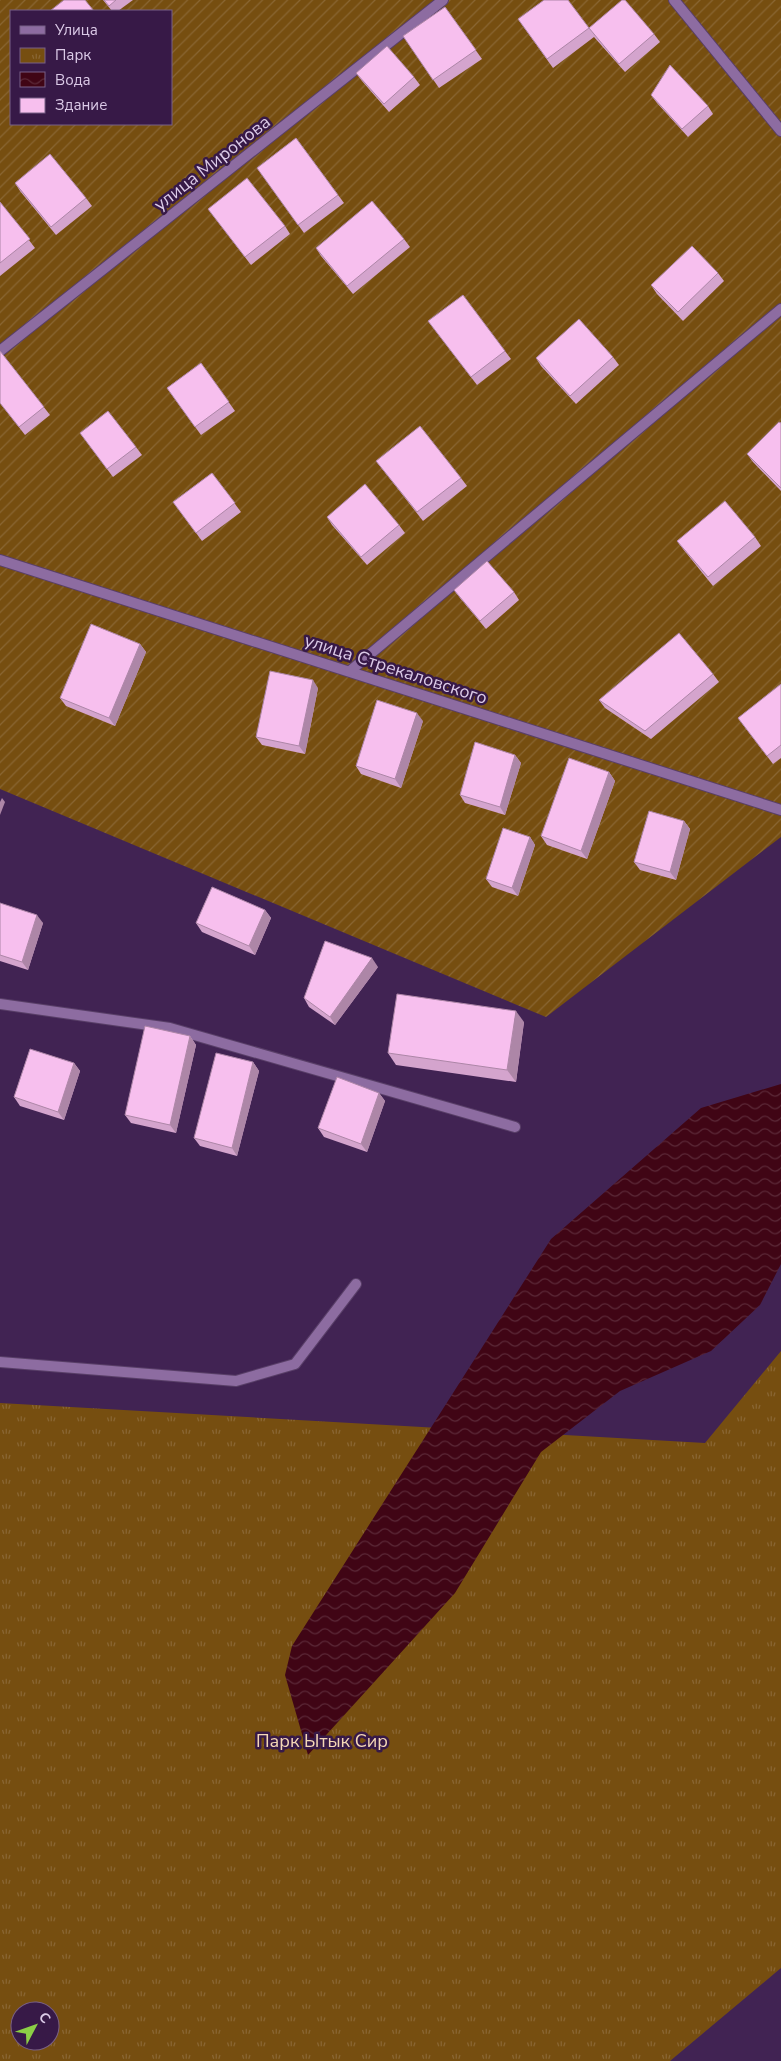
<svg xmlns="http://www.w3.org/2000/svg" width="781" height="2061" viewBox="0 0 781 2061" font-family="'Nunito Sans',sans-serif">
	<defs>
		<pattern id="park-tufts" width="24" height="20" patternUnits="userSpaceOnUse" patternTransform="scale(1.25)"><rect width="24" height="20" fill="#764e10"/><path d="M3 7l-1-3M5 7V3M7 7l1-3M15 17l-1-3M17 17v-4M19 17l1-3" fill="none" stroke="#896633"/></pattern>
		<pattern id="garden-furrows" width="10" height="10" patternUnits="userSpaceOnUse" patternTransform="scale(1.25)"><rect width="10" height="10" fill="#764e10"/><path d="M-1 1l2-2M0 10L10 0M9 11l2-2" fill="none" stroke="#896633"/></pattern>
		<pattern id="water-waves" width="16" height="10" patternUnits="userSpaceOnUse" patternTransform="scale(1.25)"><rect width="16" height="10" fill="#400515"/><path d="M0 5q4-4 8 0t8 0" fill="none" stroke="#5b2837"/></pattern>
	</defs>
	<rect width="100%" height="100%" fill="#412353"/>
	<path fill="url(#park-tufts)" fill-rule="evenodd" d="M781 1351V1968L670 2061H0V1403L705 1443ZM20 2011H50V2041H20Z"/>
	<path fill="url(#garden-furrows)" fill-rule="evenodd" d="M0 0H781V837L546 1017 0 789ZM11 11H171V124H11Z"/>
	<polygon fill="url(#water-waves)" points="781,1084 781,1264 760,1305 711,1351 620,1391 541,1452 455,1593 308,1755 285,1675 292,1646 551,1239 701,1108"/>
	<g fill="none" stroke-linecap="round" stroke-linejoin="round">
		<defs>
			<g id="street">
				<polyline points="674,0 781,131"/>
				<polyline points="0,351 443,0"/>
				<polyline points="0,560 781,810"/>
				<polyline points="350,671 781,309"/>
				<polyline points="0,1004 170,1028 515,1127"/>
				<polyline points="0,1362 236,1381 295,1364 356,1284"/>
			</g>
		</defs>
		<use href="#street" stroke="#593f68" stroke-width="12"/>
		<use href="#street" stroke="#8d6ca1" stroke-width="10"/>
	</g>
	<g fill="#d4a4cd">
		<polygon points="103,0 133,0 118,11 112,11"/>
		<polygon points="445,7 482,59 439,88 403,36"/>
		<polygon points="518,19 589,28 654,34 660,42 625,72 594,37 553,68"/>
		<polygon points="356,73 414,77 420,85 389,112 362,81"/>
		<polygon points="651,95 708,106 713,114 688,137 657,103"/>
		<polygon points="296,138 344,203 304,233 257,168"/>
		<polygon points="15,183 86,198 92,206 56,235 20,191"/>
		<polygon points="0,202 35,248 0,276"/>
		<polygon points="208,209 285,226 290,234 251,265"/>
		<polygon points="404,239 410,247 353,294 321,256 316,248"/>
		<polygon points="718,273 724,281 683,321 657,294 651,285"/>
		<polygon points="428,321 505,351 511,359 477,385"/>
		<polygon points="0,351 50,415 25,435 0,403"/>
		<polygon points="613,357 619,365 576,404 541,366 536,358"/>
		<polygon points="201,363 235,411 201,435 167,388"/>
		<polygon points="781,423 781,491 753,462 747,454"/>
		<polygon points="80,433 136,447 142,455 113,477"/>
		<polygon points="376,461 461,478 467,486 423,521"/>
		<polygon points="212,473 241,512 202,541 173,502"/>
		<polygon points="327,517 399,525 405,533 367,565 332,525"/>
		<polygon points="755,537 761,546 713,586 683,549 677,541"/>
		<polygon points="454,590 514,592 519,600 486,629 460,598"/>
		<polygon points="140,644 146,652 115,726 66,706 60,698"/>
		<polygon points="713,674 719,682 651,739 605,708 599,700"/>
		<polygon points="781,684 781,758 773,764 738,718"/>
		<polygon points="318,688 305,754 262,745 256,737"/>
		<polygon points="423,721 401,788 361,774 356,766"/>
		<polygon points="515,755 521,763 505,815 465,803 460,795"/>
		<polygon points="609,772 615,781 587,859 547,845 541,836"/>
		<polygon points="684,821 690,829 676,880 640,870 634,862"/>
		<polygon points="530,837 535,845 518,896 492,887 486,879"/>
		<polygon points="0,903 43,923 28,970 0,961"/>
		<polygon points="265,910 271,918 255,955 202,932 196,923"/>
		<polygon points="378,967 335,1025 309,1007 304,998"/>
		<polygon points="524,1022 516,1082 396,1065 388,1053"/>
		<polygon points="190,1036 196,1045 176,1133 131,1123 125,1115"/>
		<polygon points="253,1062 259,1071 237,1156 200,1146 194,1138"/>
		<polygon points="74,1063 80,1071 64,1120 20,1106 14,1097"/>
		<polygon points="379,1093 385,1101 367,1152 324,1137 318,1128"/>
	</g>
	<g fill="#ad86a7">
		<polygon points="140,644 146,652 115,726 109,718"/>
		<polygon points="313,680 318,688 305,754 299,746"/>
		<polygon points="417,713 423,721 401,788 395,779"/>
		<polygon points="515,755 521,763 505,815 500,807"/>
		<polygon points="609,772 615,781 587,859 581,851"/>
		<polygon points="2,798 5,802 0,815 0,802"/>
		<polygon points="684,821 690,829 676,880 670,872"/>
		<polygon points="530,837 535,845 518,896 512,888"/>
		<polygon points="265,910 271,918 255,955 249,946"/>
		<polygon points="37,915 43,923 28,970 22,962"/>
		<polygon points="372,958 378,967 335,1025 330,1017"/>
		<polygon points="516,1011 524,1022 516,1082 507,1070"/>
		<polygon points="190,1036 196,1045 176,1133 170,1125"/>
		<polygon points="253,1062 259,1071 237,1156 232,1148"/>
		<polygon points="74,1063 80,1071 64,1120 58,1112"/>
		<polygon points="379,1093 385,1101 367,1152 361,1144"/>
	</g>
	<g fill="#f7bfee" stroke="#ad86a7">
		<polygon points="64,0 85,0 94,11 50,11"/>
		<polygon points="104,0 116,0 109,6"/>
		<polygon points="544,0 568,0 589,28 547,59 518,19"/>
		<polygon points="622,0 625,0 654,34 619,64 589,28"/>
		<polygon points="445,7 476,50 433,80 403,36"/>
		<polygon points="387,46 414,77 384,104 356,73"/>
		<polygon points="670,65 708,106 682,129 651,95"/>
		<polygon points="296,138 338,195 298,225 257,168"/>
		<polygon points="50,154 86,198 51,227 15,183"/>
		<polygon points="247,178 285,226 245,257 208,209"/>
		<polygon points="372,201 404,239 347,286 316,248"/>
		<polygon points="0,202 30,239 0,263"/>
		<polygon points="692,246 718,273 678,312 651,285"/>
		<polygon points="463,295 505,351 471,377 428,321"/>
		<polygon points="579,319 613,357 570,396 536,358"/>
		<polygon points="0,351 44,407 19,427 0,403"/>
		<polygon points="201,363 229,402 195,427 167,388"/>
		<polygon points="108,411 136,447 107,469 80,433"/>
		<polygon points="779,422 781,423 781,488 747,454"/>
		<polygon points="420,426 461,478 417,512 376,461"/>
		<polygon points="212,473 235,503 196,533 173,502"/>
		<polygon points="365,484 399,525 361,557 327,517"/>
		<polygon points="725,501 755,537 708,577 677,541"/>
		<polygon points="487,561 514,592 480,621 454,590"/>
		<polygon points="91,624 140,644 109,718 60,698"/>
		<polygon points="679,633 713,674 645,731 599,700"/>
		<polygon points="270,671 313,680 299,746 256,737"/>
		<polygon points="781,684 781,745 767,756 738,718"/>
		<polygon points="377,700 417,713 395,779 356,766"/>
		<polygon points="475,742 515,755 500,807 460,795"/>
		<polygon points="569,758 609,772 581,851 541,836"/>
		<polygon points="649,811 684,821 670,872 634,862"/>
		<polygon points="503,828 530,837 512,888 486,879"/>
		<polygon points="212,887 265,910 249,946 196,923"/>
		<polygon points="0,903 37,915 22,962 0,955"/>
		<polygon points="325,941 372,958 330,1017 304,998"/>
		<polygon points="397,994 516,1011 507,1070 388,1053"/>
		<polygon points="145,1026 190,1036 170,1125 125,1115"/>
		<polygon points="30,1049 74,1063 58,1112 14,1097"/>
		<polygon points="216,1053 253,1062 232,1148 194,1138"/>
		<polygon points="337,1077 379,1093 361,1144 318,1128"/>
	</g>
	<g text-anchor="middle" stroke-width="5" stroke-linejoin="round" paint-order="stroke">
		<g font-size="18" fill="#dbcae7" stroke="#371947">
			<text transform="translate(212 163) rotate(-38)" y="6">улица Миронова</text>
			<text transform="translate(396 669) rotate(18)" y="6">улица Стрекаловского</text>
		</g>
		<g font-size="18" fill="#f5d8b6" stroke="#371947">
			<text x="322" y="1747">Парк Ытык Сир</text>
		</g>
	</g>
	<rect x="10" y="10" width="162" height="115" fill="#371947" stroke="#796087"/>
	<rect x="20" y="26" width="25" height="8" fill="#8d6ca1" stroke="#796087"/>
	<text x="55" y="35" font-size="15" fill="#dbcae7">Улица</text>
	<rect x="20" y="48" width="25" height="15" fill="url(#park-tufts)" stroke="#796087"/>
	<text x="55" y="60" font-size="15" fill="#dbcae7">Парк</text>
	<rect x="20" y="72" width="25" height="15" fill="url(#water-waves)" stroke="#796087"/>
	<text x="55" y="85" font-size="15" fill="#dbcae7">Вода</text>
	<rect x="20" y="98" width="25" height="15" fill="#f7bfee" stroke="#796087"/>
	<text x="55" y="110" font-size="15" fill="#dbcae7">Здание</text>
	<g transform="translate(35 2026) rotate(49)"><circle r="24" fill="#371947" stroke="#796087"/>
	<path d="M0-4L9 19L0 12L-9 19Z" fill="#8bce46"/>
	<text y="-8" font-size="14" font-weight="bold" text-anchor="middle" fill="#dbcae7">С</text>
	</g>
</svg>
